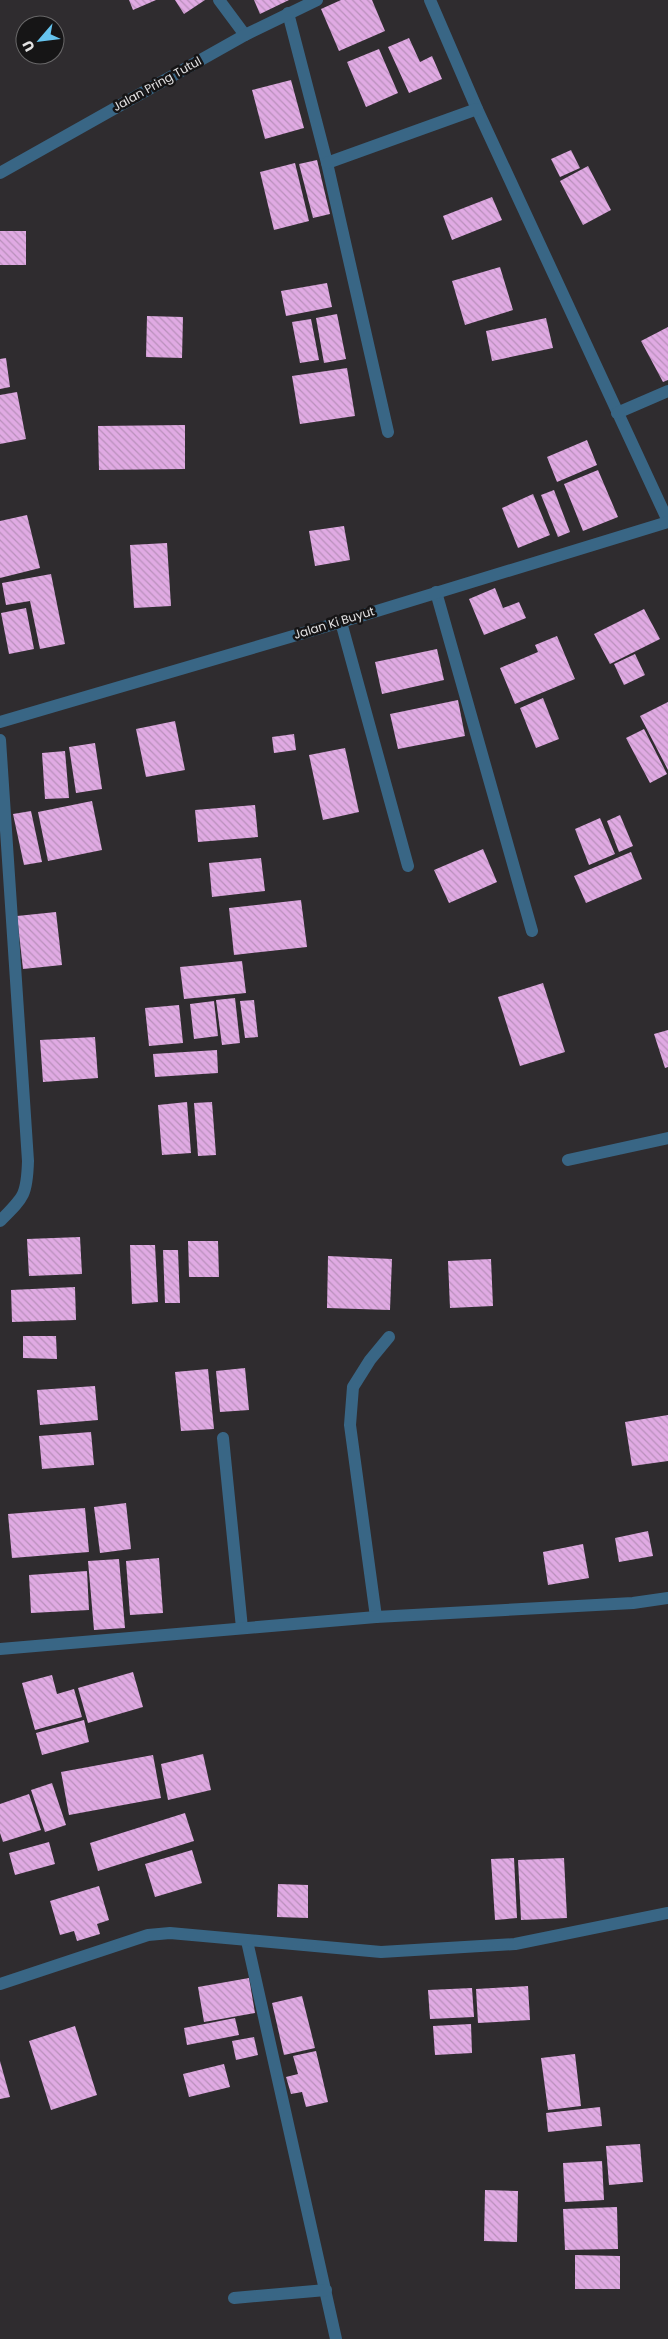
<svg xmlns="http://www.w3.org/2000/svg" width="668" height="2339" viewBox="0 0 668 2339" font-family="Poppins,sans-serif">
	<defs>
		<pattern id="building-back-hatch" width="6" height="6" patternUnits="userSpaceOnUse" patternTransform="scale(1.25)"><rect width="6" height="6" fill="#e0aae3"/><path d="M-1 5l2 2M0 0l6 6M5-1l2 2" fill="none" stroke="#b990bb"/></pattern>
	</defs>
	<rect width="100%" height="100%" fill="#2f2c2f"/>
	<g fill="url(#building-back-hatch)">
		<polygon points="129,0 156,0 133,10"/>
		<polygon points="175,0 205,0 184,14"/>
		<polygon points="254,0 289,0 260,14"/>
		<polygon points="341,0 372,0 385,31 339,51 321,9"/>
		<polygon points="409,38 420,62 432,56 442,79 409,93 388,47"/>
		<polygon points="379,49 398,93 366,107 347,62"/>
		<polygon points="291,80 304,128 265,139 252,90"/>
		<polygon points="571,150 580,168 560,177 551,159"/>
		<polygon points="317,160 330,214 313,218 299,164"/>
		<polygon points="295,163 309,221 274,230 260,172"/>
		<polygon points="588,166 611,210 583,225 560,181"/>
		<polygon points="492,197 502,220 452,240 443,216"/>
		<rect x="0" y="231" width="26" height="34"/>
		<polygon points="500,267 513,310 465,325 452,281"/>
		<polygon points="327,283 332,307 286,316 281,291"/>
		<polygon points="337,314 346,359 324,363 316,318"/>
		<polygon points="147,316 183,317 182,358 146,357"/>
		<polygon points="546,318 553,348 492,361 486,331"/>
		<polygon points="311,319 319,360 300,363 292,322"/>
		<polygon points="668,327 668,380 663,382 641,341"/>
		<polygon points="6,358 10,387 0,389 0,359"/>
		<polygon points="347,368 355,416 300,424 292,376"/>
		<polygon points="17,392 26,439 0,444 0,395"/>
		<polygon points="185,425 185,469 99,470 98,426"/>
		<polygon points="587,440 597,465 557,482 547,457"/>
		<polygon points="598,470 618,517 583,531 564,484"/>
		<polygon points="554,490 570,532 558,537 541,495"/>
		<polygon points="533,494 550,535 518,548 502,508"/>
		<polygon points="27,515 40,568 0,578 0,521"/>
		<polygon points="344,526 350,560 315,566 309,531"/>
		<polygon points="167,543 171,606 134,608 130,545"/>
		<polygon points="51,574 65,644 40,649 30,601 6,605 2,583"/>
		<polygon points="495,588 503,608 519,602 526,618 484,635 469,599"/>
		<polygon points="26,608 34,649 9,654 1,613"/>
		<polygon points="644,609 660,639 610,664 594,634"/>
		<polygon points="557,636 575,679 515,704 500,668 538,652 535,645"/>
		<polygon points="437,649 444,680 382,694 375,662"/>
		<polygon points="635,654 645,675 624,685 614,664"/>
		<polygon points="543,698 559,739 536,748 520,708"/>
		<polygon points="458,700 465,736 398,749 390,714"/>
		<polygon points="668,702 668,770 640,716"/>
		<polygon points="175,721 185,770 146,777 136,729"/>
		<polygon points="644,729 667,774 650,783 626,738"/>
		<polygon points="294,734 296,750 274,753 272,737"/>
		<polygon points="95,743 102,789 76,793 69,747"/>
		<polygon points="345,748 359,812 323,820 309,755"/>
		<polygon points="65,751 69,798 45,799 42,753"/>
		<polygon points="92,801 102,850 48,861 38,812"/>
		<polygon points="255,805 258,837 198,842 195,810"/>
		<polygon points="31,811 42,862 24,865 13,814"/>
		<polygon points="620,815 633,846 619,852 607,821"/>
		<polygon points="600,818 615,854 589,865 575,829"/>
		<polygon points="483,849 497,882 449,903 434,870"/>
		<polygon points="631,852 642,879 586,903 574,876"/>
		<polygon points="261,858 265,891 212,897 209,863"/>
		<polygon points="301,900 307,947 234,955 229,908"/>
		<polygon points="56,912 62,965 23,969 17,916"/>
		<polygon points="242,961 246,993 184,999 180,967"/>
		<polygon points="543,983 565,1052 520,1066 498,997"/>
		<polygon points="235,998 240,1043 222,1045 216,1000"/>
		<polygon points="254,1000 258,1037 245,1038 240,1001"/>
		<polygon points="214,1001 218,1036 194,1039 190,1004"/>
		<polygon points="179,1005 183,1043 149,1046 145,1008"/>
		<polygon points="668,1030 668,1067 665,1068 654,1034"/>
		<polygon points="95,1037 98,1078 43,1082 40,1040"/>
		<polygon points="217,1050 218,1073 155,1077 153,1054"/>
		<polygon points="187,1102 191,1153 162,1155 158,1105"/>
		<polygon points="212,1102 216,1155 198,1156 194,1103"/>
		<polygon points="80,1237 82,1274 29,1276 27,1239"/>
		<polygon points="188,1241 218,1241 219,1277 189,1277"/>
		<polygon points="130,1245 155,1245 158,1302 132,1304"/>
		<polygon points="163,1250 178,1250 180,1303 165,1303"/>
		<polygon points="328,1256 392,1259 390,1310 327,1308"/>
		<polygon points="491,1259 493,1306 450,1308 448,1261"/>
		<polygon points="75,1287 76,1320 12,1322 11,1290"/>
		<polygon points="23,1336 56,1336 57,1359 23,1358"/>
		<polygon points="245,1368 249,1410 220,1412 216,1371"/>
		<polygon points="208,1369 214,1429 181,1431 175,1372"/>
		<polygon points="95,1386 98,1420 40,1425 37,1390"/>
		<polygon points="668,1415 668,1461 632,1466 625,1422"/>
		<polygon points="91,1432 94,1465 42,1469 39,1436"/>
		<polygon points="126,1503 131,1549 100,1553 94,1507"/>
		<polygon points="85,1508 89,1552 12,1558 8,1514"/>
		<polygon points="648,1531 653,1556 619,1562 615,1538"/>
		<polygon points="583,1544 589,1578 548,1585 543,1552"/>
		<polygon points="159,1558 163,1613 130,1615 126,1561"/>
		<polygon points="119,1559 125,1628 94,1630 88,1561"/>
		<polygon points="87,1571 89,1610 31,1613 29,1575"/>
		<polygon points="133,1672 143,1707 88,1723 78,1688"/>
		<polygon points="52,1675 57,1694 74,1689 82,1717 35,1730 22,1683"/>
		<polygon points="84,1720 89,1742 42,1755 36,1733"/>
		<polygon points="203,1754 211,1790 168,1800 161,1764"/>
		<polygon points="153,1755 161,1798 69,1815 61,1772"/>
		<polygon points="52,1783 66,1825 45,1832 31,1790"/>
		<polygon points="29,1794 41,1830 3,1842 0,1833 0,1804"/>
		<polygon points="185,1813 194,1841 98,1871 90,1843"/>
		<polygon points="49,1842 55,1864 15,1875 9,1853"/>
		<polygon points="192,1850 202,1883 155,1897 145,1864"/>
		<polygon points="514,1858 517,1918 495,1920 491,1859"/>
		<polygon points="564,1858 567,1918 521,1920 518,1860"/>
		<polygon points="278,1884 308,1885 308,1918 277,1917"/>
		<polygon points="99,1886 109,1920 97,1924 100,1934 77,1941 74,1931 60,1935 50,1901"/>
		<polygon points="249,1978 255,2013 204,2022 198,1987"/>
		<polygon points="528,1986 530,2020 478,2023 476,1989"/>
		<polygon points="472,1988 474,2017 430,2019 428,1990"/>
		<polygon points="302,1996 315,2048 284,2055 272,2003"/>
		<polygon points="235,2018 239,2035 187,2045 184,2028"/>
		<polygon points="471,2024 472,2053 435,2055 433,2026"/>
		<polygon points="75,2026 97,2095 51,2110 29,2041"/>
		<polygon points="254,2037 258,2055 236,2060 232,2041"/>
		<polygon points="316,2051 328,2102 306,2107 302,2092 291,2094 286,2077 298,2074 293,2056"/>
		<polygon points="575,2054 581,2106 548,2110 541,2058"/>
		<polygon points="0,2061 10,2097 0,2099"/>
		<polygon points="224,2064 230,2087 189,2097 183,2074"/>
		<polygon points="600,2107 602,2126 548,2132 546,2113"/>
		<polygon points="640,2144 643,2182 609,2185 606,2146"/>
		<polygon points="602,2161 604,2200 565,2202 563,2163"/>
		<polygon points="485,2190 518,2191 517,2242 484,2241"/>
		<polygon points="617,2207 618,2249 565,2250 563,2209"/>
		<polygon points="575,2255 620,2256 620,2289 575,2289"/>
	</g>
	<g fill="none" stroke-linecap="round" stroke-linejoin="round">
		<g stroke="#396685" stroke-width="12">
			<polyline points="247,1941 336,2339"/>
			<polyline points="234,2298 326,2290"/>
		</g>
		<g stroke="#396685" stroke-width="12">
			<polyline points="219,0 245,35"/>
			<polyline points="430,0 477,109 668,521"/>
			<polyline points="288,13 327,163 388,432"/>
			<polyline points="327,163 477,109"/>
			<polyline points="0,173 245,35 317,0"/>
			<polyline points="617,413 668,391"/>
			<polyline points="436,592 532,931"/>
			<polyline points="341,622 408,866"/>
			<polyline points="0,722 341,622 668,522"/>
			<path d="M0 740 28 1161C27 1195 24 1197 0 1221"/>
			<polyline points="568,1160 668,1138"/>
			<polyline points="223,1438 242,1628"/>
			<polyline points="376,1617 350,1425 353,1387 370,1360 389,1337"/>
			<polyline points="0,1649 376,1617 633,1603 668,1598"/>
			<polyline points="0,1984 148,1935 170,1933 381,1952 515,1944 668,1913"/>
		</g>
	</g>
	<g text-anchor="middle" stroke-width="5" stroke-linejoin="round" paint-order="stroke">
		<g font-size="12" fill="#e3e2e3" stroke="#161516">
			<text transform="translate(157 84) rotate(-29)" y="4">Jalan Pring Tutul</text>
			<text transform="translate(334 623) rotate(-17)" y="4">Jalan Ki Buyut</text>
		</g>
	</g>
	<g transform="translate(40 40) rotate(242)"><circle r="24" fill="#161516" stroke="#686768"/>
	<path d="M0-4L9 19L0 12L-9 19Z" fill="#66c4ef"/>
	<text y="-8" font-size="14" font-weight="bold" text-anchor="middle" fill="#e3e2e3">U</text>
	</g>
</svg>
